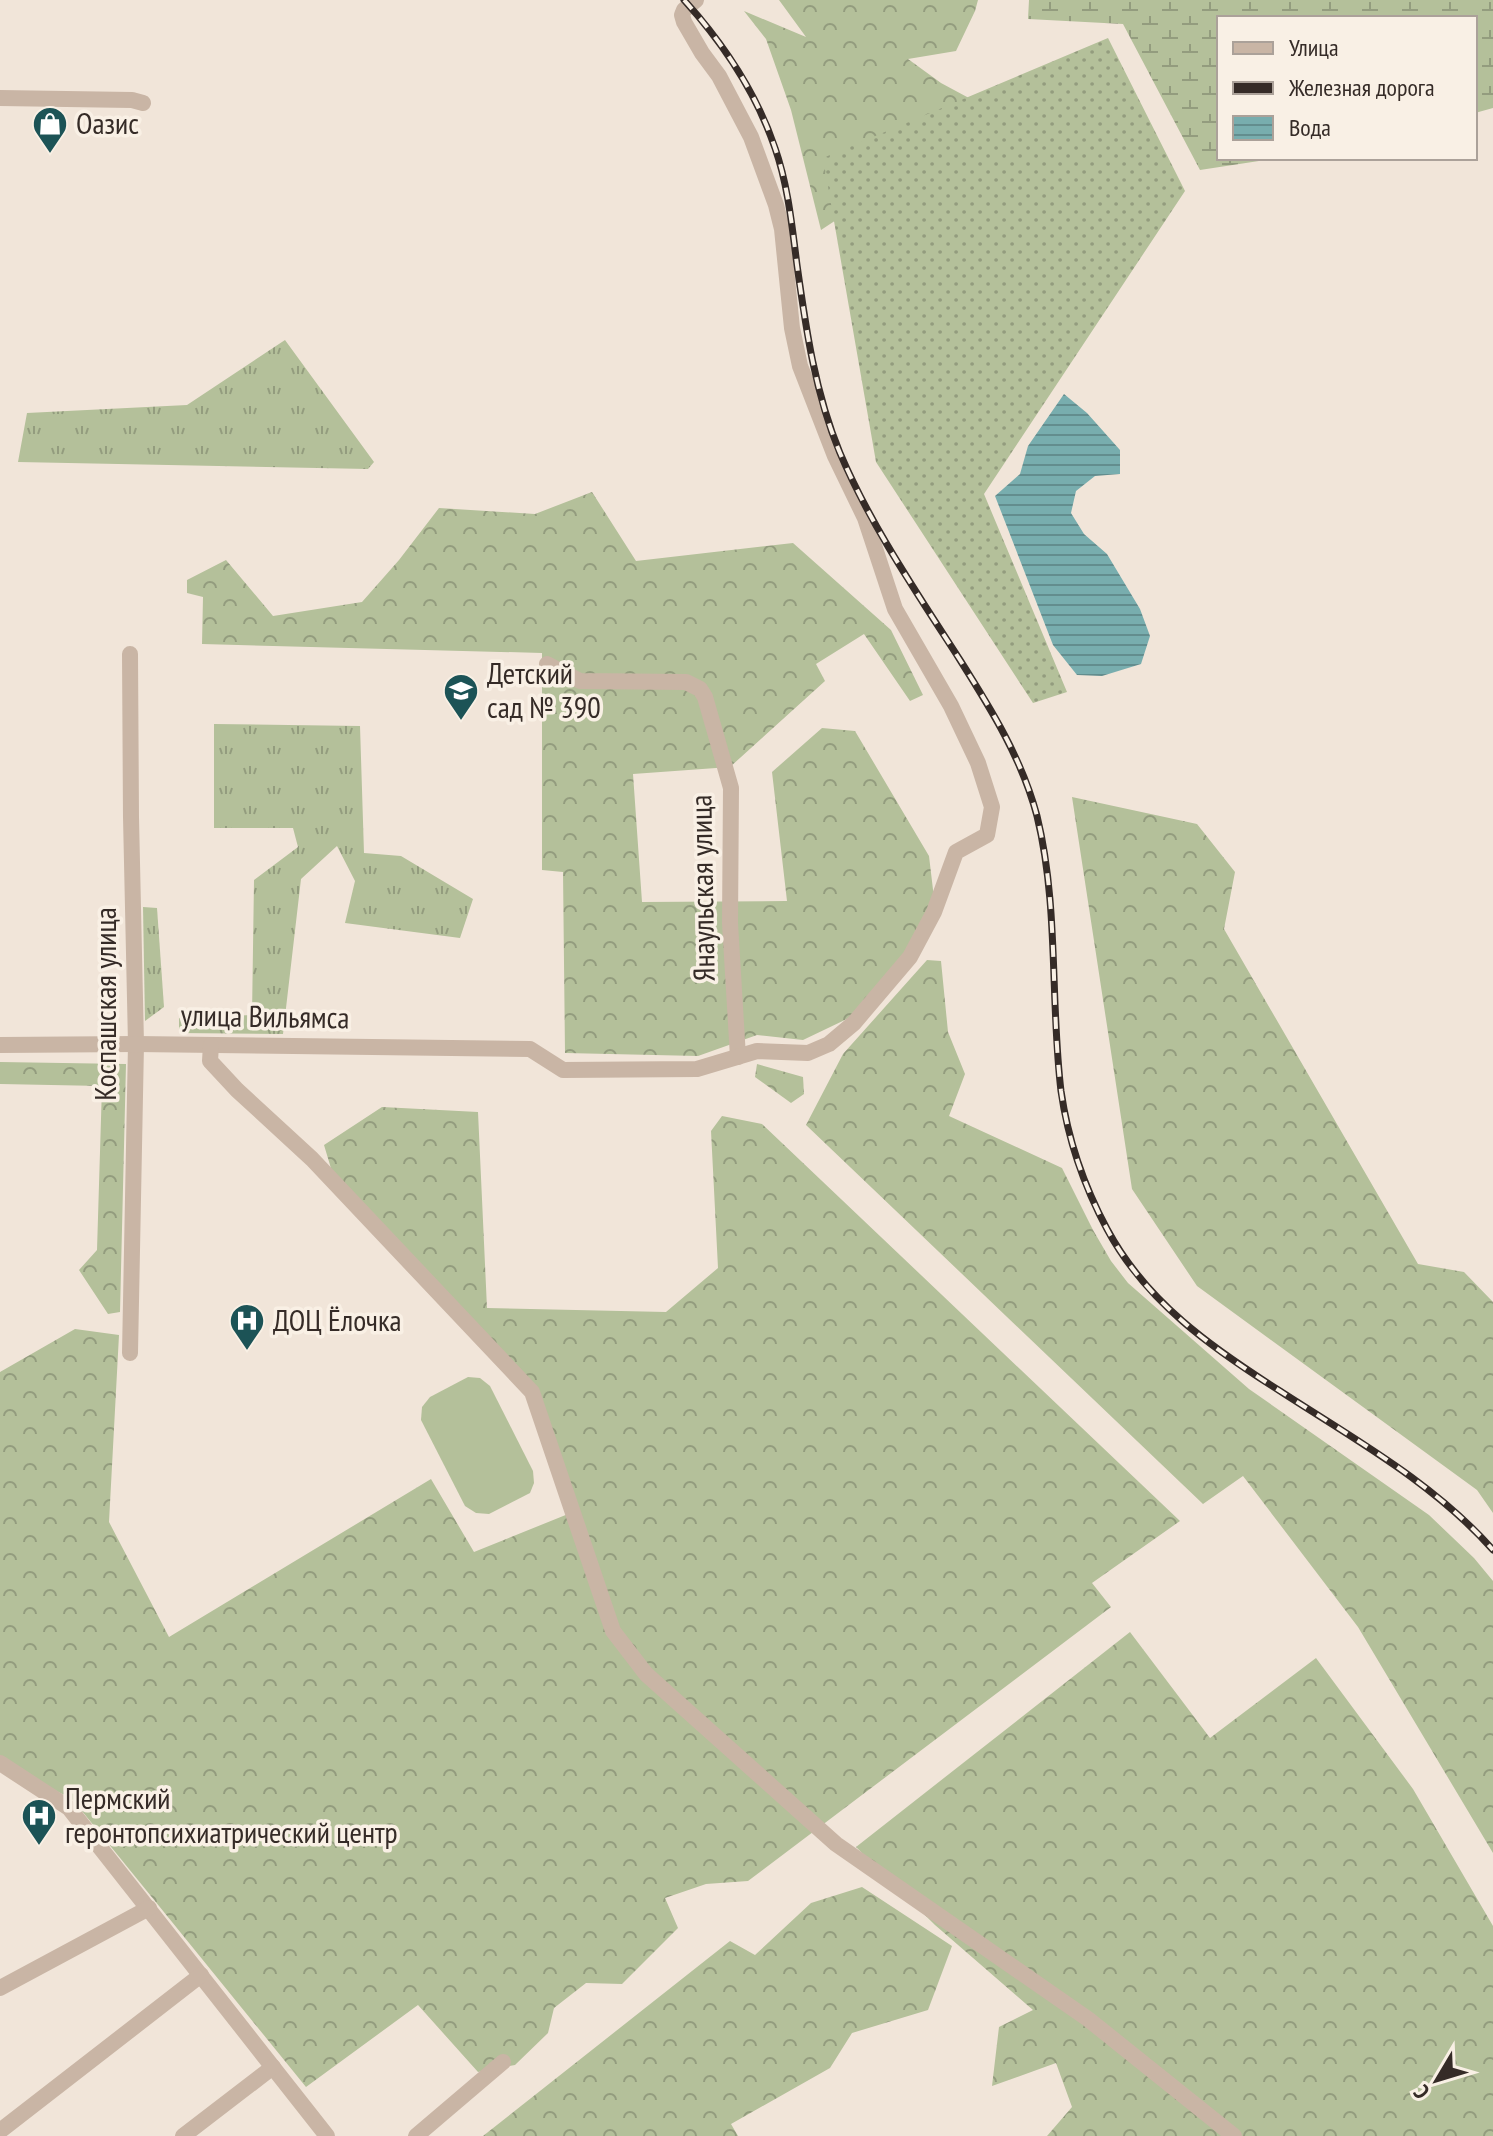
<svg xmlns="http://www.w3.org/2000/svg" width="1493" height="2136" viewBox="0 0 1493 2136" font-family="'PT Sans Narrow',sans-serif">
	<defs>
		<pattern id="grass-tufts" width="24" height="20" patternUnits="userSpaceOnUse" patternTransform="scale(2)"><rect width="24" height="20" fill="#b4c09a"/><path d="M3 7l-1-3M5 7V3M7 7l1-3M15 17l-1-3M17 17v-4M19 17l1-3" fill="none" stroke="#939c7e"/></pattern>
		<pattern id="forest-crowns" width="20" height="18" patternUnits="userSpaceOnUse" patternTransform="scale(2)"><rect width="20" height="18" fill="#b4c09a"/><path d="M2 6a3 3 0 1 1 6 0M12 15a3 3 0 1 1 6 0" fill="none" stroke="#939c7e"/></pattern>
		<pattern id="wetland-marsh" width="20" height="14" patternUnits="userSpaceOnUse" patternTransform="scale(2)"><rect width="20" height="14" fill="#b4c09a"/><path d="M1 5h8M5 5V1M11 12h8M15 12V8" fill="none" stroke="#939c7e"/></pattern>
		<pattern id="garden-dots" width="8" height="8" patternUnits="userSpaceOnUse" patternTransform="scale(2)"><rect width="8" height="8" fill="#b4c09a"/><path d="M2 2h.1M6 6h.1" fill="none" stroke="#939c7e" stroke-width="1.8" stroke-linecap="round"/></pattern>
		<pattern id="water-rules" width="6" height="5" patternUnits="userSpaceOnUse" patternTransform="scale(2)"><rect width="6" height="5" fill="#78adae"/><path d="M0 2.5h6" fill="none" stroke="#638d8e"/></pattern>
	</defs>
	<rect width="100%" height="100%" fill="#f1e5d9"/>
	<g fill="url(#grass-tufts)">
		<polygon points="285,340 374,462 368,469 18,462 27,413 187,405"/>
		<polygon points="214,724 360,726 364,853 401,856 473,899 460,938 345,923 355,881 337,846 301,879 283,1034 179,1033 179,1018 252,1015 254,880 298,847 293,828 214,828"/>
		<polygon points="143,907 157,908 164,1007 145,1021"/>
	</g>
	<g fill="url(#forest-crowns)">
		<polygon points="779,0 978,0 975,11 956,51 908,59 941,83 1008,119 930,158 821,230 791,110 766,39 744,11 806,37"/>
		<polygon points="592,492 636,561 793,543 891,630 923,695 910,701 864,634 816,664 825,681 730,767 633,774 642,902 787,901 772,772 822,728 855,731 929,856 934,898 907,952 849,1018 803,1040 757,1035 698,1056 565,1053 563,872 542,870 542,653 202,644 203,597 187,593 187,580 226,560 273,616 362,602 399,560 439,508 535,514"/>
		<polygon points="1072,797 1197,824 1235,872 1224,929 1418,1264 1464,1272 1493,1302 1493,1513 1477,1490 1197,1286 1132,1189"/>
		<polygon points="927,960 941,961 948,1032 965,1074 949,1116 1062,1168 1093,1230 1111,1261 1128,1283 1249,1389 1429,1515 1474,1558 1493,1581 1493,1853 1358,1627 1243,1476 1203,1504 806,1125 843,1054"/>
		<polygon points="0,1062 126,1064 120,1312 108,1314 79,1270 97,1250 102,1086 0,1084"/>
		<polygon points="757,1064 803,1077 804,1094 791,1103 755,1077"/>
		<polygon points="382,1107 478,1112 487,1308 666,1312 718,1268 711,1131 722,1116 762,1124 1180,1521 1092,1583 1111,1607 748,1881 706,1884 665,1898 678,1928 622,1984 586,1983 554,2008 548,2033 515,2065 478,2072 418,2005 306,2087 73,1800 0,1760 0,1372 75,1329 119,1335 109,1522 169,1637 431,1479 474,1552 578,1510 539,1391 333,1175 324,1145"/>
		<polygon points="1130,1632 1210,1738 1316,1658 1413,1789 1493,1926 1493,2136 1047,2136 1072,2107 1056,2063 992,2086 999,2027 1033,2010 935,1925 856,1847"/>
		<polygon points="862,1887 952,1946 928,2010 852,2033 830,2068 731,2124 738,2136 483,2136 730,1941 755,1955 811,1903"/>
	</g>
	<polygon fill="url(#wetland-marsh)" points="1029,0 1493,0 1493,108 1475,113 1475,18 1219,18 1219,158 1279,158 1200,170 1123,24 1028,19"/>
	<polygon fill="url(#garden-dots)" points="1108,38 1185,191 984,494 1067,692 1033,703 876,462 823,158"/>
	<polygon fill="#b4c09a" points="468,1377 480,1378 490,1386 533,1471 534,1483 530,1493 489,1514 476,1513 465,1506 421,1420 422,1407 430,1397"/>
	<polygon fill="url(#water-rules)" points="1064,394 1087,413 1120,450 1120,474 1095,476 1076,491 1071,513 1084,534 1107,554 1140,609 1150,636 1141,664 1102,676 1077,675 1053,645 995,496 1020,474 1028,446"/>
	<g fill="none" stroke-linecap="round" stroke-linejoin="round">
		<g stroke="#c9b5a5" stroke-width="16">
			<polyline points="0,98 132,100 143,103"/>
			<polyline points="130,654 131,817 136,1044 130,1353"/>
			<polyline points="547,664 580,681 686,682 700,689 705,697 731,788 730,923 738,1057"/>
			<polyline points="0,1045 136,1044 530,1049 563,1070 697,1069 757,1051 808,1053 829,1044 854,1023 910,957 934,912 956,852 987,835 992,807 978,763 951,706 895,609 865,518 835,456 800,366 792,328 782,229 776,205 751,137 719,76 702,53 684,22 682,15 684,10 696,0"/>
			<polyline points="211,1045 210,1061 237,1090 312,1159 532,1392 613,1631 646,1674 836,1844 1088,2019 1234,2136"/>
			<polyline points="0,1763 69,1808 327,2136"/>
			<polyline points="0,1988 149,1908"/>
			<polyline points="0,2131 201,1975"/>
			<polyline points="183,2136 273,2067"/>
			<polyline points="416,2136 503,2062"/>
		</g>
		<defs>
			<path id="rail" d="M684 0C723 43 756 92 775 148 788 185 792 226 797 265 806 329 815 393 840 453 871 526 917 593 960 660 991 709 1022 759 1037 816 1059 906 1050 999 1061 1091 1068 1140 1084 1186 1107 1229 1146 1302 1212 1348 1280 1391 1354 1439 1434 1483 1493 1550"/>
		</defs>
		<use href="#rail" stroke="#352b27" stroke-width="7"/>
		<use href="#rail" stroke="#f9f0e5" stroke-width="4" stroke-dasharray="12" stroke-linecap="butt"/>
	</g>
	<defs>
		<symbol id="shop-pin" viewBox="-11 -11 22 30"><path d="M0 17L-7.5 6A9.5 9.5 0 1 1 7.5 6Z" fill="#1c5356" stroke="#f9f0e5"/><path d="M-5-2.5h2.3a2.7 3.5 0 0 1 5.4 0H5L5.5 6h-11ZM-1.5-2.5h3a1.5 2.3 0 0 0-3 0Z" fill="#fff"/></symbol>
		<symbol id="school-pin" viewBox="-11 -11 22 30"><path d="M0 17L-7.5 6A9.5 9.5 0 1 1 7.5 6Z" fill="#1c5356" stroke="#f9f0e5"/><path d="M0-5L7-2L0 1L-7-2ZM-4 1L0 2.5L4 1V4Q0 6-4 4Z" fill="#fff"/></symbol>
		<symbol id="hospital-pin" viewBox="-11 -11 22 30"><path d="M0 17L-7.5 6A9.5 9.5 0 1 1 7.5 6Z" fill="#1c5356" stroke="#f9f0e5"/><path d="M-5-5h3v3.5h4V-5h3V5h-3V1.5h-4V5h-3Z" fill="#fff"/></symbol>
	</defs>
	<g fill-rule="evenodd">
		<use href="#shop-pin" x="30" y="104" width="40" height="54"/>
		<use href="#school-pin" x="441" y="671" width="40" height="54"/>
		<use href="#hospital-pin" x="227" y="1301" width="40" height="54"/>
		<use href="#hospital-pin" x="19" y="1796" width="40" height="54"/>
	</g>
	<g text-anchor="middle" stroke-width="7" stroke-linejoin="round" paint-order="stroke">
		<g font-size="30" fill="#352b27" stroke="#f9f0e5" text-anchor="start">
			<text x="76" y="134">Оазис</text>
			<text x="487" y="684">Детский<tspan x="487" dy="34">сад № 390</tspan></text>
			<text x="273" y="1331">ДОЦ Ёлочка</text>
			<text x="65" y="1809">Пермский<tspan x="65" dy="34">геронтопсихиатрический центр</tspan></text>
		</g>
		<g font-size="30" fill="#352b27" stroke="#f9f0e5">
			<text transform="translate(703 888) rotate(-91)" y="10">Янаульская улица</text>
			<text transform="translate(106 1004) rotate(-90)" y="10">Коспашская улица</text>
			<text transform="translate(265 1017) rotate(1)" y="10">улица Вильямса</text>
		</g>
	</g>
	<rect x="1217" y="16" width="260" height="144" fill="#f9f0e5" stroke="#aba199" stroke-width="2"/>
	<rect x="1233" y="42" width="40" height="12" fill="#c9b5a5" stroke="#aba199" stroke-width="2"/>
	<text x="1289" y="56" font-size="24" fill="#352b27">Улица</text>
	<rect x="1233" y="82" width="40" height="12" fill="#352b27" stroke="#aba199" stroke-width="2"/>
	<text x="1289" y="96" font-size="24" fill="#352b27">Железная дорога</text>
	<rect x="1233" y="116" width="40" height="24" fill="url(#water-rules)" stroke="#aba199" stroke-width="2"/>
	<text x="1289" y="136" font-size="24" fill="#352b27">Вода</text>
	<g transform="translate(1437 2080) rotate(232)" stroke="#f9f0e5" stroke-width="6" paint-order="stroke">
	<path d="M0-6L14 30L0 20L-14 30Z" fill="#352b27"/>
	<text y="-12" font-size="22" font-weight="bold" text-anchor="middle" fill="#352b27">С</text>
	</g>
</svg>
